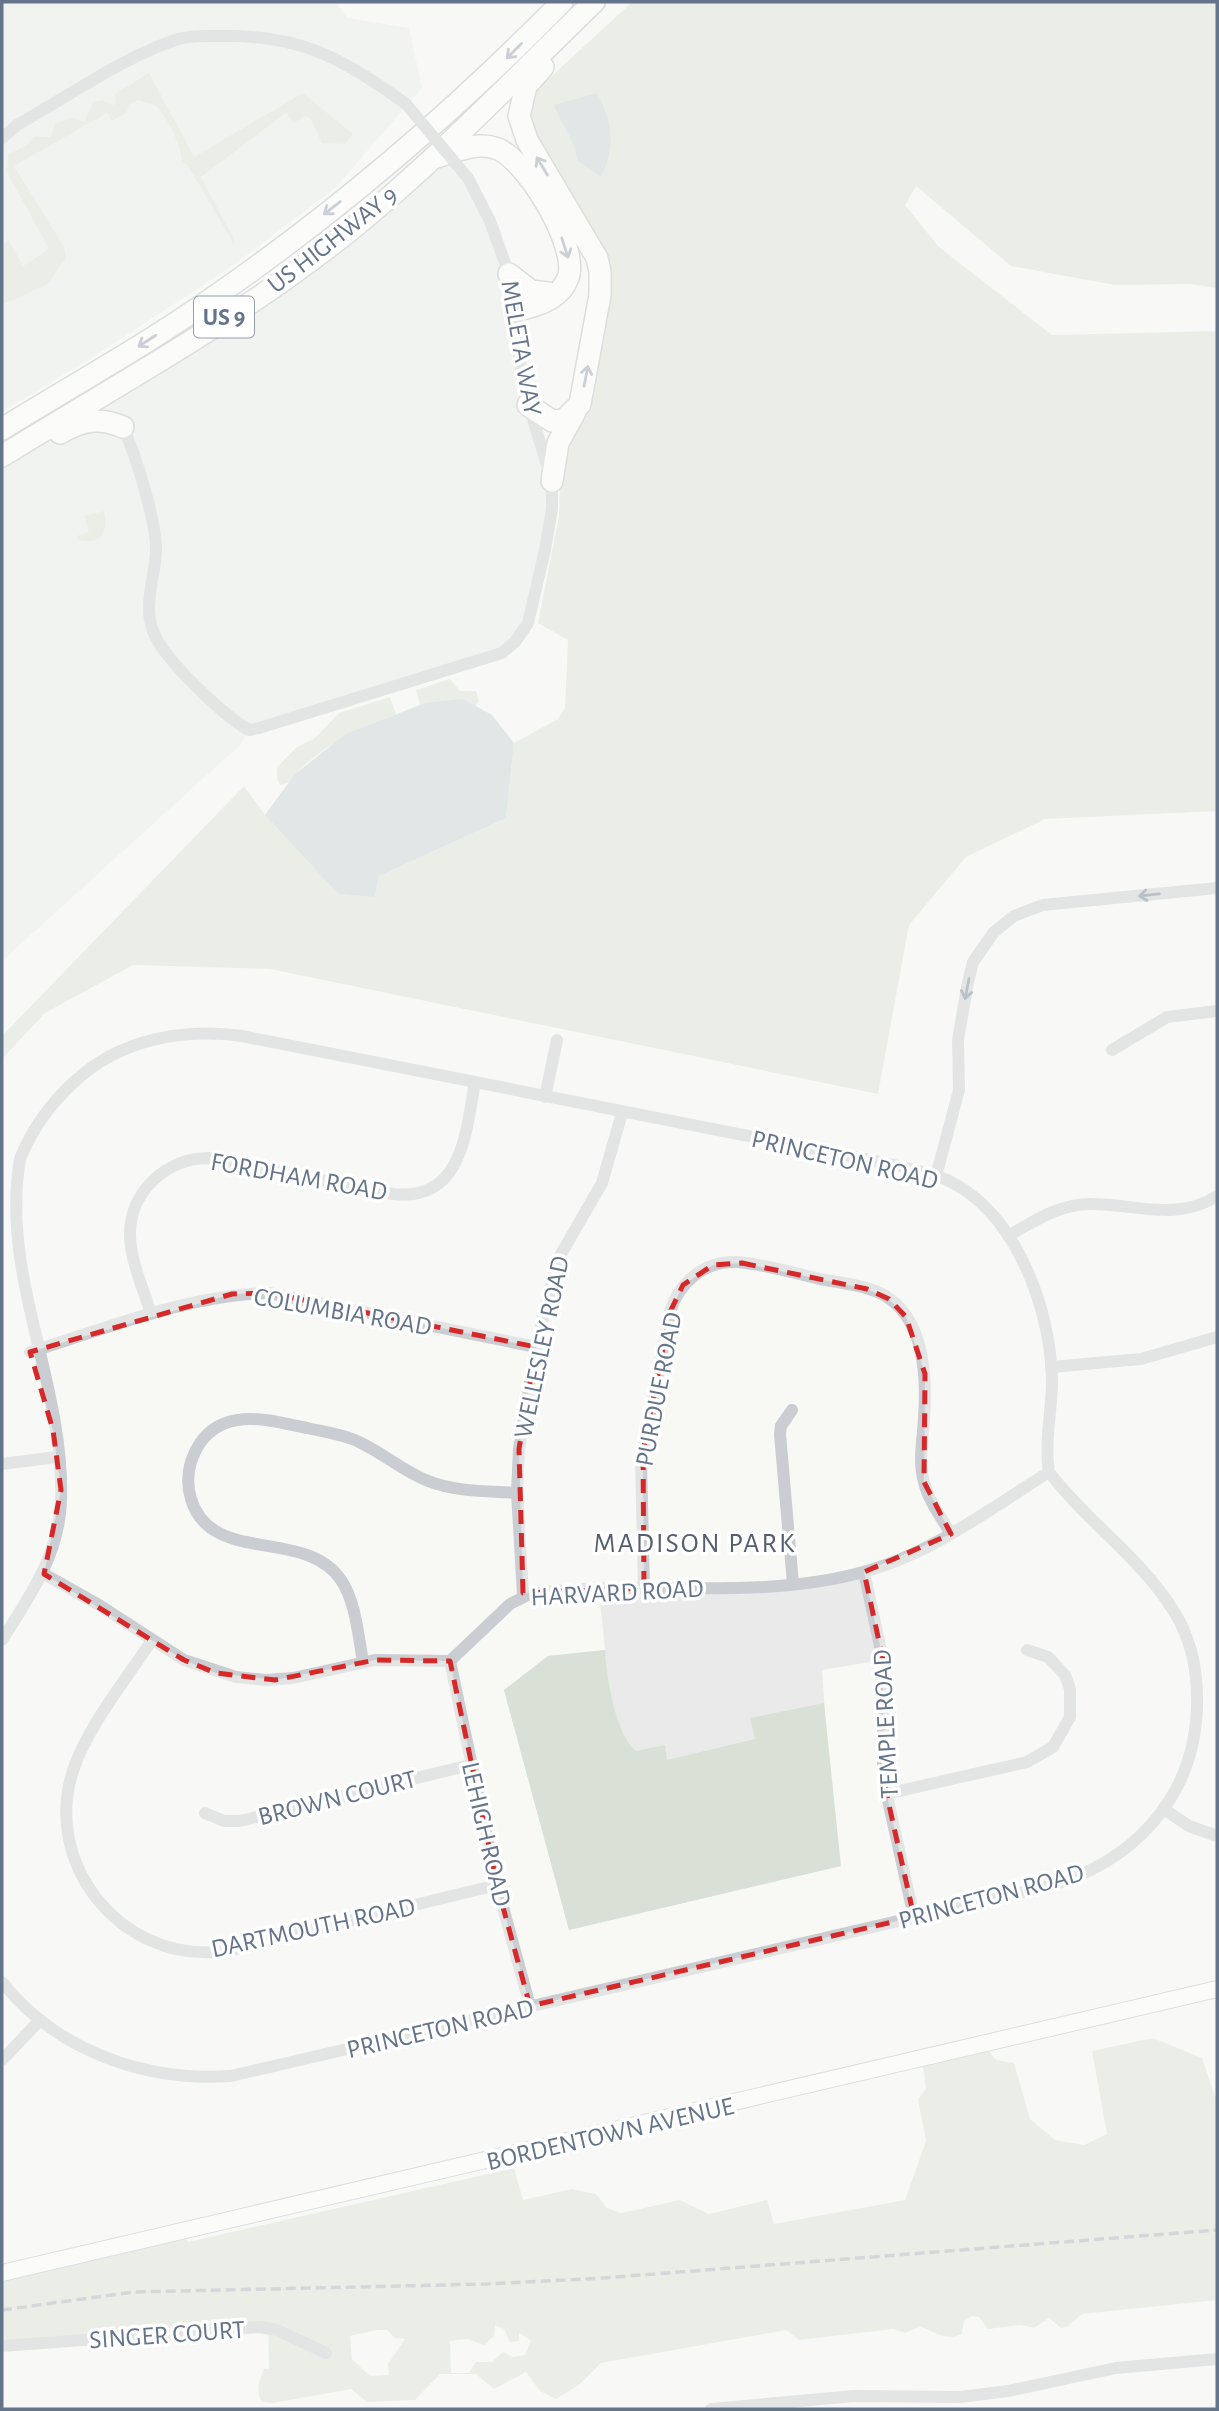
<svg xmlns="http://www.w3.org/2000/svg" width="1219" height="2411" viewBox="0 0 1219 2411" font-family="'Alegreya Sans',sans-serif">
	<rect width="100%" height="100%" fill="#f8f9f5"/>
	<g fill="#e9eae9">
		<polygon points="2,2 336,2 347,18 409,28 422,88 335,188 238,262 96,355 2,412"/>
		<polygon points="432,159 459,165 509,274 524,390 552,481 528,623 502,653 249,730 241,744 2,961 2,456 177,348"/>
		<polygon points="864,1572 883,1660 822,1670 830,1787 841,1866 569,1930 504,1690 548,1656 605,1650 599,1590 762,1585"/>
	</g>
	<g fill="#d9e1d6" fill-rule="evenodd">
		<polygon points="632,2 1217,2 1217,288 1189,284 1115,285 1011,266 916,186 905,205 939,247 1052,335 1217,331 1217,811 1045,819 966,857 909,925 878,1094 270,969 133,965 45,1013 2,1059 2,1036 244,786 265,815 338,894 375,897 379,876 506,818 514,743 558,719 565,708 568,640 538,623 559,516 561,443 609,276 530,133 532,94"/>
		<path d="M149 73 194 157 303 93 353 134 345 144 322 143 310 118 304 116 294 123 286 113 201 177 234 239 235 246 187 164 182 163C183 149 167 115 155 106 151 103 144 103 139 100L129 104 127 112 112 121 107 113 14 166 64 247 66 258 48 284 2 305V246L8 239 23 266 49 249 7 172 8 155 28 144 34 137H51L55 124 71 117 84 122 93 102 103 100 113 105 116 103 115 94Z"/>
		<path d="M104 511C108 532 103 545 79 540L77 536 89 532 84 516Z"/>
		<polygon points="450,679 460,691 476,691 479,701 475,706 463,699 420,705 416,690"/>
		<path d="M390 697 396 714C357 730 315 748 288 783L280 785 277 779V767L297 747 315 738 339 713Z"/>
		<path d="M605 1650C606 1676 616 1736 636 1751L665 1745 667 1760 755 1739 750 1718 824 1703 841 1866 569 1930 504 1690 548 1656Z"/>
		<path d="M1153 2038 1202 2058 1217 2102V2300L1082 2314 1067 2327 1061 2328 1049 2318 1034 2328 1021 2325 988 2329 979 2317 972 2316 964 2321 962 2334C943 2342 936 2331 920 2327L905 2333 893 2329 799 2340 786 2330 601 2363 579 2385 556 2399 540 2391 526 2372 494 2389 476 2374H440L415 2400 367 2402 351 2389 273 2403 262 2402C255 2390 259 2382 264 2369H269L268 2328 2 2346V2273L183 2232 188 2242 514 2168 523 2200 572 2189 596 2194 607 2208 622 2213 680 2200 709 2214 767 2200 774 2224 905 2200 926 2141 918 2099 926 2089 922 2059 984 2045 996 2060 1014 2063 1030 2119 1055 2140 1084 2145 1107 2134 1092 2051ZM495 2325 504 2329 510 2342 519 2341V2333L531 2341 525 2355 513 2357 503 2352 492 2362H476L469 2373H451L450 2341 467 2339 484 2345 494 2336ZM376 2330H387L395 2338 405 2339 388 2364 389 2375 370 2376 352 2359 350 2336Z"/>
	</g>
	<g fill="#c6ced5">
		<path d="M597 93C613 123 616 146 601 177L577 160C576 141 561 124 554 105Z"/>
		<polygon points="463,699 492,715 514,743 506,818 379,876 375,897 338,894 265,815 295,774 346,734 425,703"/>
	</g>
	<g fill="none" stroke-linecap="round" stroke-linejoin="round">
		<defs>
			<polyline id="secondary" points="2,2273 1217,1989"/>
			<g id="highway">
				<path d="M437 157C456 151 476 142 495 148 525 156 580 248 568 278 560 299 535 307 515 310"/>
				<polyline points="509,274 531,291 555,294"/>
				<polyline points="528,405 552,421 564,420 580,404 600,295 600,272 597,258 527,140 519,116 526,86 543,67"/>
				<path d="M2 429C73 385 146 345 214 297 340 210 455 111 562 2"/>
				<path d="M60 433C83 420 99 417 123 427"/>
				<path d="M2 456C120 383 246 315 354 227 439 158 515 78 594 2"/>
				<polyline points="552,481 558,443 575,412"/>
			</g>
		</defs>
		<use href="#secondary" stroke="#bcc0c6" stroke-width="18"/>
		<use href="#highway" stroke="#babdc1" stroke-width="24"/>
		<g stroke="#cacdd1" stroke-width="12">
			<path d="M2 138 17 125C69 96 121 58 178 39 191 35 207 36 220 36 299 34 345 59 406 104"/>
			<path d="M123 427C135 453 157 523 156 551 155 577 143 605 153 631 163 659 223 715 249 730L259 728 502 653 515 642 528 623 545 550 552 509V481L524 390 509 274 490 221 468 178"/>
			<polyline points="1112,1050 1167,1017 1217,1011"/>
			<polyline points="545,1097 557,1040"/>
			<polyline points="936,1176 959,1090 958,1040 968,982 973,962 994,932 1014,916 1043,905 1217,888"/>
			<path d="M1008 1236C1034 1221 1061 1203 1092 1204 1136 1204 1177 1222 1217 1196"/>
			<path d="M151 1314C144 1290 131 1263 130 1236 129 1192 166 1158 209 1158L393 1194C463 1202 466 1131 475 1082"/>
			<path d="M30 1352C108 1328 188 1295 269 1293L536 1347"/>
			<polyline points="1051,1367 1141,1359 1217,1337"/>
			<polyline points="792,1410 781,1426 780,1434 793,1584"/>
			<polyline points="2,1464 57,1457"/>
			<polyline points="864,1572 883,1660 883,1778 914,1917"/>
			<path d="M44 1574 99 1605 184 1660 236 1677 266 1680 293 1678 375 1660 450 1661 510 1604 530 1594C639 1578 755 1602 863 1572 931 1554 990 1509 1049 1472"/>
			<path d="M644 1588 641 1461 670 1312C679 1282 704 1261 737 1262 764 1264 793 1273 820 1279 841 1283 863 1285 882 1294 925 1317 927 1376 924 1418 923 1439 918 1462 924 1482 928 1500 941 1517 951 1534"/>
			<polyline points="523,1595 517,1493 519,1449 536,1347 557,1261 602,1183 622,1113"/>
			<path d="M2 1640C30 1596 59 1555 61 1501 65 1383 0 1276 20 1159 32 1129 50 1104 74 1082 120 1039 182 1028 242 1036L890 1164C909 1169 929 1172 947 1180 1016 1212 1051 1309 1052 1381 1052 1411 1044 1442 1049 1472 1086 1521 1140 1557 1173 1610 1192 1639 1198 1673 1197 1707 1194 1799 1132 1864 1045 1887L231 2076C145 2082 57 2051 2 1982"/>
			<path d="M152 1640C127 1678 86 1729 73 1771 43 1862 118 1958 214 1952 245 1950 277 1938 307 1931 370 1916 434 1900 497 1885"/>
			<path d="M363 1661C358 1636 356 1602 341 1580 306 1527 211 1566 191 1499 185 1479 189 1460 200 1443 226 1406 271 1421 307 1428 324 1432 343 1434 359 1442 383 1453 403 1471 428 1481 456 1492 487 1491 517 1493"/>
			<polyline points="450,1661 497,1885 530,2006"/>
			<polyline points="886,1794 1027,1762 1053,1747 1070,1717 1070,1689 1065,1675 1048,1657 1027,1650"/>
			<polyline points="1165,1810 1189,1826 1217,1836"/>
			<polyline points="205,1813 224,1821 240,1821 470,1765"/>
			<polyline points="2,2060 40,2020"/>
			<polyline points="2,2346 260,2327 277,2330 326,2353"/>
			<polyline points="711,2409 854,2396 960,2397 1008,2391 1116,2368 1217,2359"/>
		</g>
		<use href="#secondary" stroke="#fff" stroke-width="16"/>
		<use href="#highway" stroke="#fff" stroke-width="21"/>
		<polyline stroke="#a9aeb6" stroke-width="3.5" stroke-dasharray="10 5" stroke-linecap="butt" points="2,2310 134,2292 488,2284 603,2278 1217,2230"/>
		<polyline stroke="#cacdd1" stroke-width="12" points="406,104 468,178"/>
	</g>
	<defs><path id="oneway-shaft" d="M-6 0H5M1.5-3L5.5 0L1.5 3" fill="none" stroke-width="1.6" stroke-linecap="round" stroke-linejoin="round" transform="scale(1.75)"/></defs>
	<g stroke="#929ead">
		<use href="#oneway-shaft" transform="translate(514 51) rotate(135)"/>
		<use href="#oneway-shaft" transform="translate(542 166) rotate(-121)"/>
		<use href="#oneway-shaft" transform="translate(332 208) rotate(142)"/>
		<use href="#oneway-shaft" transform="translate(565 248) rotate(72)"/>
		<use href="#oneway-shaft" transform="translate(147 341) rotate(147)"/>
		<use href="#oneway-shaft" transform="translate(586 376) rotate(-79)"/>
	</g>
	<g stroke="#6e7d91">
		<use href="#oneway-shaft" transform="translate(1149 895) rotate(174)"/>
		<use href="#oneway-shaft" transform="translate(967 989) rotate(101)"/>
	</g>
	<path d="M0 0H1219V2411H0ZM742 1263 867 1289 889 1299 906 1317 925 1374 924 1482 951 1534 864 1572 883 1660V1778L914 1917 530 2006 497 1885 450 1661 375 1660 275 1680 216 1673 184 1660 44 1574 61 1490 53 1430 30 1352 232 1294 269 1293 536 1347 519 1449 523 1593 644 1588 643 1451 670 1312 683 1285 713 1265Z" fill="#f8f9f5" fill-opacity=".55" fill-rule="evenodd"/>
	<path fill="none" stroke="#d62828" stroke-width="5" stroke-dasharray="14 9" stroke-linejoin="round" d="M742 1263 867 1289 889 1299 906 1317 925 1374 924 1482 951 1534 864 1572 883 1660V1778L914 1917 530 2006 497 1885 450 1661 375 1660 275 1680 216 1673 184 1660 44 1574 61 1490 53 1430 30 1352 232 1294 269 1293 536 1347 519 1449 523 1593 644 1588 643 1451 670 1312 683 1285 713 1265Z"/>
	<g text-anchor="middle" stroke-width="7" stroke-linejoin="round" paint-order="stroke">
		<rect fill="#fff" stroke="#929ead" stroke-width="2" x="194" y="296.5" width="60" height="41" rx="5"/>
		<g font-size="24" font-weight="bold" fill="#64748a">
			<text x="224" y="325">US 9</text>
		</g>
		<g font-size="26" fill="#64748a" stroke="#fff">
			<text transform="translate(332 239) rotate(-38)" y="9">US HIGHWAY 9</text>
			<text transform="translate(522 348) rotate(80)" y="9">MELETA WAY</text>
			<text transform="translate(845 1159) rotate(13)" y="9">PRINCETON ROAD</text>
			<text transform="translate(299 1176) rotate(10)" y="9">FORDHAM ROAD</text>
			<text transform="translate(343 1311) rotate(10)" y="9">COLUMBIA ROAD</text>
			<text transform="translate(541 1347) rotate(-78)" y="9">WELLESLEY ROAD</text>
			<text transform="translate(658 1389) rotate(-79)" y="9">PURDUE ROAD</text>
			<text transform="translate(617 1592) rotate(-3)" y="9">HARVARD ROAD</text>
			<text transform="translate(885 1724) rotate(-93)" y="9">TEMPLE ROAD</text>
			<text transform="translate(337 1797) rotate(-14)" y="9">BROWN COURT</text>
			<text transform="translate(487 1834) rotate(77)" y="9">LEHIGH ROAD</text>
			<text transform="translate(991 1896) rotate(-15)" y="9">PRINCETON ROAD</text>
			<text transform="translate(313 1927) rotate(-12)" y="9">DARTMOUTH ROAD</text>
			<text transform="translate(440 2028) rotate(-13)" y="9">PRINCETON ROAD</text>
			<text transform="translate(610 2133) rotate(-13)" y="9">BORDENTOWN AVENUE</text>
			<text transform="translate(167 2334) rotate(-4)" y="9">SINGER COURT</text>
		</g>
		<g font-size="28" letter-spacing="2" fill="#535e6e" stroke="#fff">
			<text x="695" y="1552">MADISON PARK</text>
		</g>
	</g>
	<rect width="1219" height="2411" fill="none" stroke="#64748a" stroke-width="7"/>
</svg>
